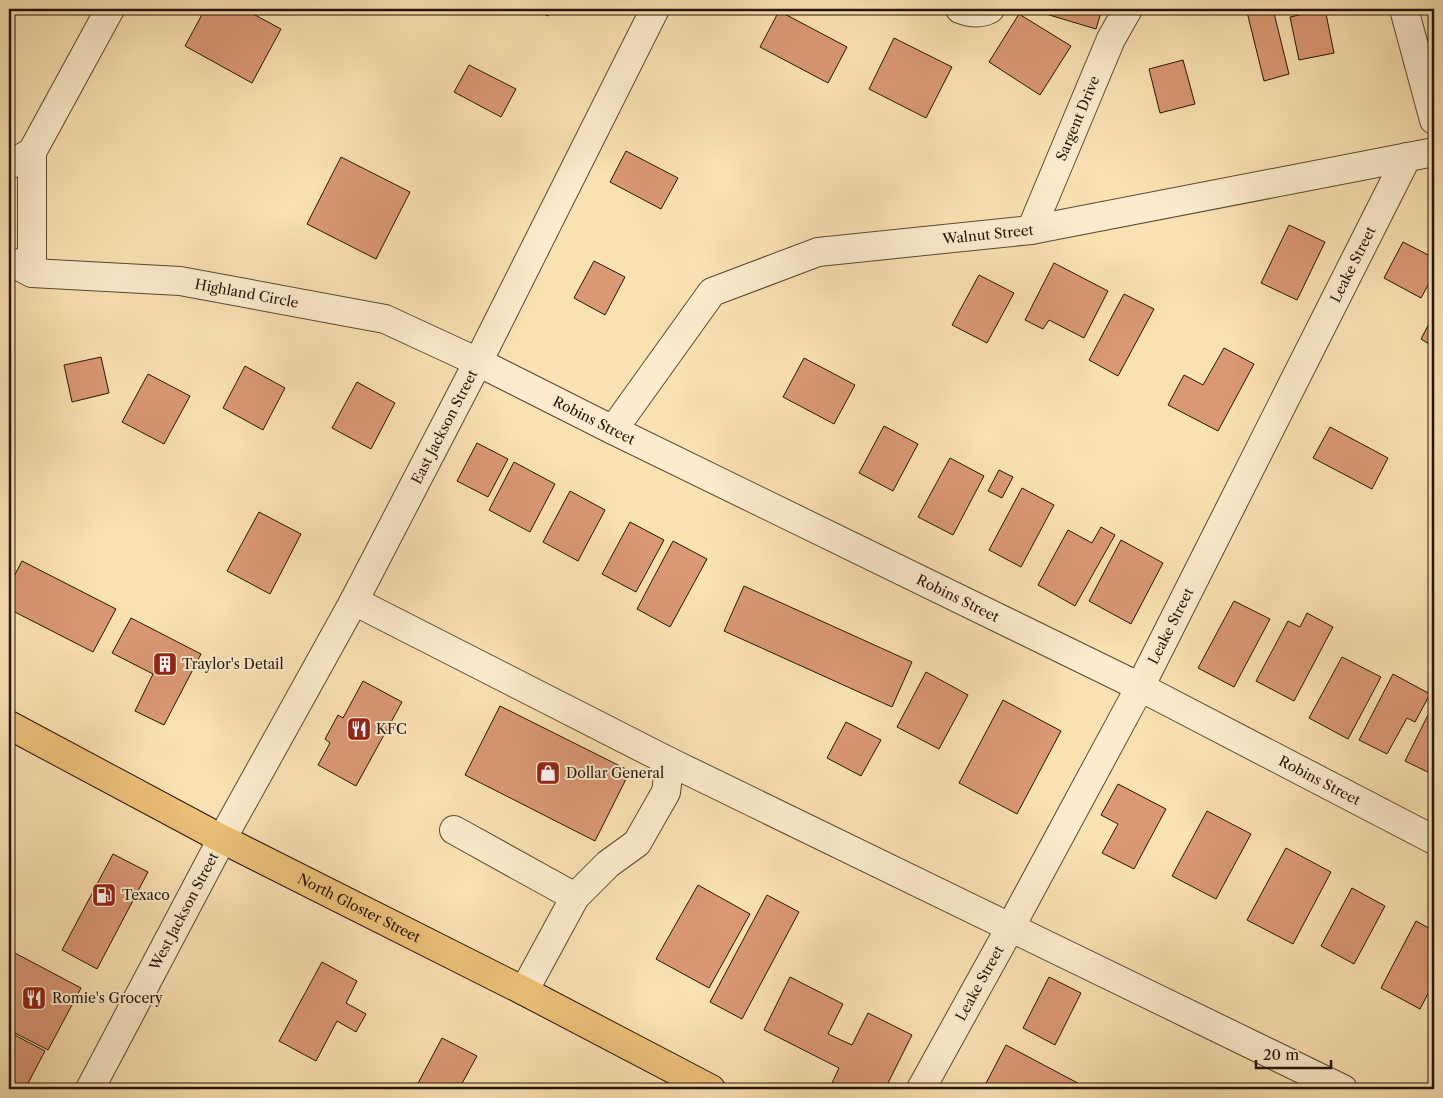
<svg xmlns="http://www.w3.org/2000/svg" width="1443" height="1098" viewBox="0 0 1443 1098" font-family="'Libre Caslon Text',serif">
	<rect width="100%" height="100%" fill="#fae1b2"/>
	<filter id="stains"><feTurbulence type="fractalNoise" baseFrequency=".004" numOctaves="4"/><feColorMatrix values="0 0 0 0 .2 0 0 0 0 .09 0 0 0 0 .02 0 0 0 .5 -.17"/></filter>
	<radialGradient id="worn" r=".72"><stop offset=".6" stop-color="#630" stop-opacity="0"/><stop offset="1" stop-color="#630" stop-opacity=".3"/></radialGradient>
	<g fill="#da9875" stroke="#241407">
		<polygon points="205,9 244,9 281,29 252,83 185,46"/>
		<polygon points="534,9 551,9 548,16"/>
		<polygon points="1036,9 1102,9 1096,29 1036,11"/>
		<polygon points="1262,9 1273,9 1289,74 1264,81 1247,12"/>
		<polygon points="1325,9 1334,53 1299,60 1290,17"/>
		<polygon points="779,11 847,47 828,83 760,47"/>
		<polygon points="1019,14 1071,46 1040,95 989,62"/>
		<polygon points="894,38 952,67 926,118 869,89"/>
		<polygon points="1183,60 1195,104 1160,113 1149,69"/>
		<polygon points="469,65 516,89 501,117 454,92"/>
		<polygon points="626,151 678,178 661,209 610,182"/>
		<polygon points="341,157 410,192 376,259 307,224"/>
		<polygon points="1289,225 1325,242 1297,300 1261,283"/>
		<polygon points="1403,242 1434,258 1434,274 1421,298 1384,278"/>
		<polygon points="594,261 625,277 605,315 574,298"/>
		<polygon points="1054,263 1108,291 1084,338 1049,320 1043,329 1025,320"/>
		<polygon points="979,275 1014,293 987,343 952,325"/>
		<polygon points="1124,294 1154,309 1118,376 1089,360"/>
		<polygon points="1434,314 1434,347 1421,339"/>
		<polygon points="1224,348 1254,364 1218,431 1168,405 1184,375 1203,385"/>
		<polygon points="101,357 109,393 72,402 64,365"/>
		<polygon points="804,358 855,385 834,424 783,397"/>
		<polygon points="245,366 285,388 263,430 223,408"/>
		<polygon points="148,374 190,396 164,444 122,422"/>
		<polygon points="357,382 395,403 371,449 332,428"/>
		<polygon points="884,426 918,444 893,491 859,473"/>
		<polygon points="1330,427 1388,458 1372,489 1313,458"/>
		<polygon points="477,443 508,459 488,497 457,481"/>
		<polygon points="950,458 984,476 953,535 918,517"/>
		<polygon points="514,462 555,484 530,532 489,510"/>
		<polygon points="999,470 1013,477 1002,498 988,491"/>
		<polygon points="1022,488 1054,505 1021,567 989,550"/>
		<polygon points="570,491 605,510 578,561 543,542"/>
		<polygon points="259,512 301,534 270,594 227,571"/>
		<polygon points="630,522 664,540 636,592 602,574"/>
		<polygon points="1101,527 1115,535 1075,606 1038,585 1068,530 1092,543"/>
		<polygon points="1121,540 1163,563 1131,624 1089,601"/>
		<polygon points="673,541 707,559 670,627 637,609"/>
		<polygon points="22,561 116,609 93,652 9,609 9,586"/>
		<polygon points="744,586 912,662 892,707 724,631"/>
		<polygon points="1234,601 1270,619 1234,687 1198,668"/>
		<polygon points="1307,613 1333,627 1294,701 1256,681 1288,621 1300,627"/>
		<polygon points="131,618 201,654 164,725 135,711 153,674 112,653"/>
		<polygon points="1342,657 1381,677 1348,739 1309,718"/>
		<polygon points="926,672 968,695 939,749 897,727"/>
		<polygon points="1393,674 1430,694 1415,722 1407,718 1387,754 1359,740"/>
		<polygon points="363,681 402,702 356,786 318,765 330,743 325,739 338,715 343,718"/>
		<polygon points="1003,700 1061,731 1017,814 959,783"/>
		<polygon points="1434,703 1434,775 1405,761"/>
		<polygon points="500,706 630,771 595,841 465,775"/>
		<polygon points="846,722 881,740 861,776 827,758"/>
		<polygon points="1118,784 1166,809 1134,869 1102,853 1118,824 1101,815"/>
		<polygon points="1207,811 1251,834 1216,899 1172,876"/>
		<polygon points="1286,848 1331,872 1293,944 1247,920"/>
		<polygon points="113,854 148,872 97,969 62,950"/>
		<polygon points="698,885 750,914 709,988 656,959"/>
		<polygon points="1352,888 1385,906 1354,964 1321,946"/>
		<polygon points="767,895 799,912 742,1019 710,1002"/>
		<polygon points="1416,921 1434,931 1434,982 1420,1009 1381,988"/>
		<polygon points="13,952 81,988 48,1050 9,1030 9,960"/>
		<polygon points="322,962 357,981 346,1003 366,1014 356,1032 337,1021 316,1061 279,1041"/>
		<polygon points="790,977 843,1004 828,1034 852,1045 868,1013 912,1035 885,1089 845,1089 832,1083 839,1068 764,1030"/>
		<polygon points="1049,977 1081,993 1055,1045 1023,1028"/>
		<polygon points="9,1032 45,1051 25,1089 9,1082"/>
		<polygon points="442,1038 477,1056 459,1089 415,1089"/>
		<polygon points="1006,1045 1089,1089 983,1089"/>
	</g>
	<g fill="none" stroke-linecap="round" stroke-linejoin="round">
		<defs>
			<g id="minor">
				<path d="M960 9C970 13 981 14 990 9"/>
				<polyline points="1404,9 1434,120"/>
				<polyline points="9,165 32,152 110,9"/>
				<path id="s1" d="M1031 230 1111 39 1128 9"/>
				<path id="s2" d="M9 261 32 273 180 281 385 319 478 362 613 430 1140 687 1434 840"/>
				<polyline points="32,273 32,152"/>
				<path id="s3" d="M613 430 712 292 818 252 1031 230 1434 152"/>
				<polyline points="354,601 670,762 1343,1089"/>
				<polyline points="454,830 575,897"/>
				<polyline points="524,991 575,897 608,864 637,843 666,792 670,762"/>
				<path id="s4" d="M90 1089 222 839 354 601 478 362 655 9"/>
				<path id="s5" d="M921 1089 1010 928 1140 687 1407 157"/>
			</g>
			<g id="major">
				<path id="s6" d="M9 725 222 839 524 991 711 1089"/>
			</g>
		</defs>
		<use href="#minor" stroke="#5a4732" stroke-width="30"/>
		<use href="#major" stroke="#241407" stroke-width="30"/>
		<use href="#minor" stroke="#fceccd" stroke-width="28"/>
		<use href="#major" stroke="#edc079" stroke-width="28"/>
	</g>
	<defs>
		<symbol id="building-square" viewBox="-11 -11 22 22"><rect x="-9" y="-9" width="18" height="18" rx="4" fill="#8f2418" stroke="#fceccd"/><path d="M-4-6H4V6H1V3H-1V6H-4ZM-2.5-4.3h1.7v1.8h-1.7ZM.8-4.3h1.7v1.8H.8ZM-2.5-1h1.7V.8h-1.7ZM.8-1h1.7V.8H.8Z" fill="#fff"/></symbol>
		<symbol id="restaurant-square" viewBox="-11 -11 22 22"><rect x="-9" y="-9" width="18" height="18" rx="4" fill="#8f2418" stroke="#fceccd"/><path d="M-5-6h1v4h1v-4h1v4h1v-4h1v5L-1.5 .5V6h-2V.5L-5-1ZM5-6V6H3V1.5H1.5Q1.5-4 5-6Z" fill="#fff"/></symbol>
		<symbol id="shop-square" viewBox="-11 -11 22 22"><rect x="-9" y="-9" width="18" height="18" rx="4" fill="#8f2418" stroke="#fceccd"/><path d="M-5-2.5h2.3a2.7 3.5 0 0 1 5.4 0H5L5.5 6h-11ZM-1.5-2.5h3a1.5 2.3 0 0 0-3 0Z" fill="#fff"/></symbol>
		<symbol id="fuel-square" viewBox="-11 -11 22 22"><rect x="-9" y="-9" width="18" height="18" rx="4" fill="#8f2418" stroke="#fceccd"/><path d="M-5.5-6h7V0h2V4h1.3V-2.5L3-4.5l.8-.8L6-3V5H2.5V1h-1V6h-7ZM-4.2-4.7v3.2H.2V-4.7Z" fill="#fff"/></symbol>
	</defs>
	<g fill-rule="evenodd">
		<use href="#building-square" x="151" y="650" width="28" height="28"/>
		<use href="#restaurant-square" x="345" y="715" width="28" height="28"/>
		<use href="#shop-square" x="534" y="759" width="28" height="28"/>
		<use href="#fuel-square" x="90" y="881" width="28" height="28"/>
		<use href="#restaurant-square" x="20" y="984" width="28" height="28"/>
	</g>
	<g text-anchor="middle" stroke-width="4" stroke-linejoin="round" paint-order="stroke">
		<g font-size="14" fill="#241407" stroke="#fceccd">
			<text dy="5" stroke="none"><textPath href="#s1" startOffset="121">Sargent Drive</textPath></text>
			<text dy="5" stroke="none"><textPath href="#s3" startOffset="454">Walnut Street</textPath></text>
			<text dy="5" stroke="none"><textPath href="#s5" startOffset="931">Leake Street</textPath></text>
			<text dy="5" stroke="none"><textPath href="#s2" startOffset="242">Highland Circle</textPath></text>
			<text dy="5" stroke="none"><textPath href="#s2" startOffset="615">Robins Street</textPath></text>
			<text dy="5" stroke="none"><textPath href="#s4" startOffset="751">East Jackson Street</textPath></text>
			<text dy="5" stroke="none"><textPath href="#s2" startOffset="1020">Robins Street</textPath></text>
			<text dy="5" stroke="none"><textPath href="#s5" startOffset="526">Leake Street</textPath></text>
			<text dy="5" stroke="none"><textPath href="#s2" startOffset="1425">Robins Street</textPath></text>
			<text dy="5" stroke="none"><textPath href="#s6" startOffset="395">North Gloster Street</textPath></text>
			<text dy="5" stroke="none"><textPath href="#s4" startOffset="201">West Jackson Street</textPath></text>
			<text dy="5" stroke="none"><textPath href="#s5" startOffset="121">Leake Street</textPath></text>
		</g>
		<g font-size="14" fill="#241407" stroke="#fceccd" text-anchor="start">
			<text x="182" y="669">Traylor's Detail</text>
			<text x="376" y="734">KFC</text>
			<text x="566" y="778">Dollar General</text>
			<text x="122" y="900">Texaco</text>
			<text x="52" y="1003">Romie's Grocery</text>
		</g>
	</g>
	<rect width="1443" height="1098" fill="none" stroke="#fae1b2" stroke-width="30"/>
	<rect x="10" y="10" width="1423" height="1078" fill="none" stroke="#241407" stroke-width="2.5"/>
	<rect x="15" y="15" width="1413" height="1068" fill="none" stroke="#241407"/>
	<path d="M1256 1060v8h75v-8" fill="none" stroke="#241407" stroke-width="2.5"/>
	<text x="1263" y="1060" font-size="15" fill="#241407" stroke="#fceccd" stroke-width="4" paint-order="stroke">20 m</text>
	<rect width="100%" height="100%" filter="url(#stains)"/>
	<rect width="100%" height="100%" fill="url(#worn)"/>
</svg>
